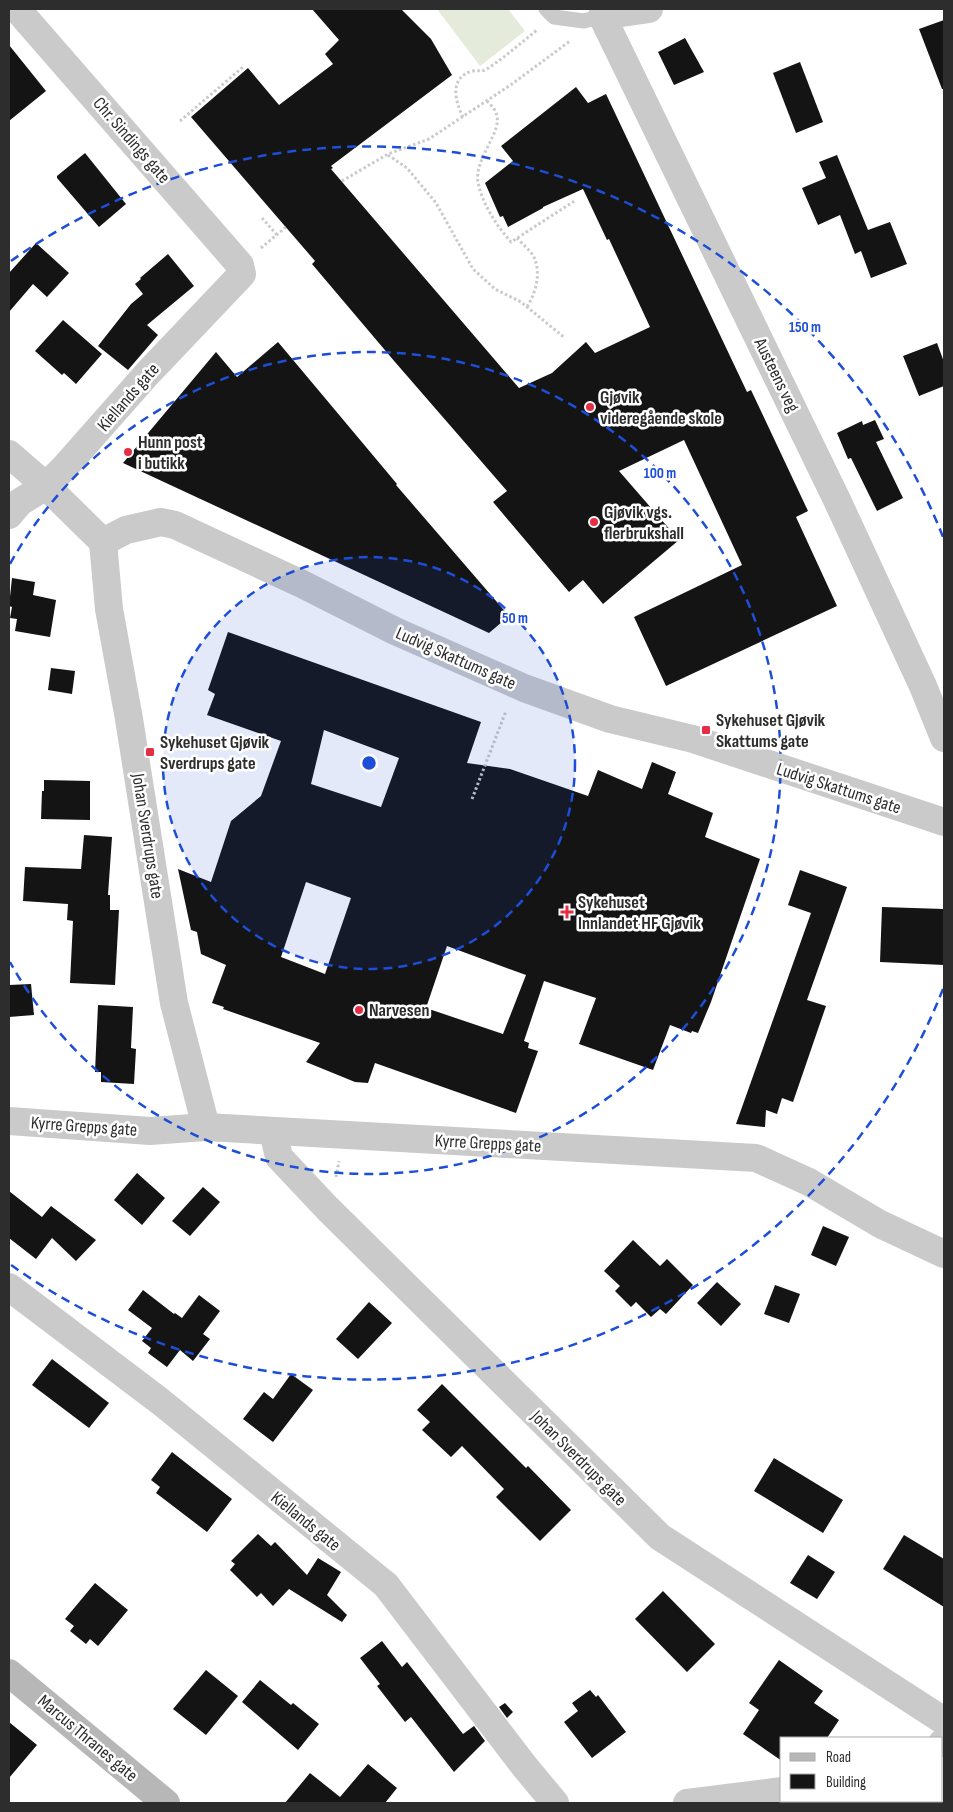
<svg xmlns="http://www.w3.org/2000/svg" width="953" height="1812" viewBox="0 0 953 1812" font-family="'Sofia Sans Condensed',sans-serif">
	<rect width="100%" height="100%" fill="#fff"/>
	<polygon fill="#e4ebda" points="437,9 508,9 525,31 480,66"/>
	<g fill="#141414" fill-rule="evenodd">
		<polygon points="312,9 401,9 431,39 452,75 331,166 333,168 331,169 519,388 552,373 586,342 595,353 650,327 609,239 607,240 583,189 543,207 543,208 508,227 503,216 500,217 485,183 513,161 501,146 576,87 588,103 606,94 747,392 751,390 808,511 796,517 837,606 666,686 634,617 742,565 684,440 619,471 679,540 603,604 583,580 569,592 493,502 507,491 395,362 312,264 315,261 191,117 248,68 279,105 333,64 325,54 339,40"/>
		<polygon points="944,20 944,89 942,89 919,29"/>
		<polygon points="685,38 704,72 674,85 658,52"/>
		<polygon points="9,45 46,91 9,121"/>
		<polygon points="800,62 823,122 796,133 773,73"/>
		<polygon points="85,153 126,204 99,227 57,178 57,176"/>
		<polygon points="837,155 868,230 890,222 907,264 871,278 861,251 855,254 840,215 818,225 802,188 826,178 819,162"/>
		<polygon points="36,243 69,273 47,297 33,284 9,312 9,273"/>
		<polygon points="168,254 194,286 147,325 158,335 128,370 98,346 131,304 143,294 135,284 141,279 140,278"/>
		<polygon points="63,320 102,354 76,384 64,373 62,375 35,351"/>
		<polygon points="278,342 397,484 396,485 509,616 489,633 123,463 216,352 237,377"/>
		<polygon points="937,343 944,362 944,386 919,396 903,356"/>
		<polygon points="875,420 884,439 876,442 903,498 877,511 851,458 848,459 837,433 862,421 863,425"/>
		<polygon points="12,578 35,582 33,595 56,600 50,637 15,631 17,619 10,618 12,607 9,606"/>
		<path d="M228 632 481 722 467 763 510 769 588 796 598 770 642 789 652 762 676 772 668 794 713 813 705 837 760 859 711 1002 698 1033 692 1031 691 1033 670 1025 653 1070 579 1044 596 998 544 981 524 1041 529 1043 528 1048 538 1051 516 1113 375 1063 368 1083 355 1082 306 1062 320 1043 223 1009 224 1007 212 1003 226 965 201 954 197 932 191 930 178 869 211 882 231 821 261 796 281 741 207 715 215 694 208 690ZM324 730 399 758 381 807 311 784ZM306 882 351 898 325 974 281 957ZM447 946 526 975 503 1034 426 1008Z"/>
		<polygon points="51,668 75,671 72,694 48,690"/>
		<polygon points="44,780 90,781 90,820 41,819 42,791 44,791"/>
		<polygon points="84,835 112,837 108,895 110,895 110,910 119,910 115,985 70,983 73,921 67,920 68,904 23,901 25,867 81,869"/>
		<polygon points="800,870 847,887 807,1000 826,1006 793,1102 782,1098 777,1114 766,1110 765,1127 736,1124 811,913 788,905"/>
		<polygon points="882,907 944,909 944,965 880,962"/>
		<polygon points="31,984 34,1015 9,1017 9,985"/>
		<polygon points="98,1005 133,1007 131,1048 136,1049 134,1084 101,1082 101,1072 95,1072"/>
		<polygon points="137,1173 165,1198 142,1225 114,1200"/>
		<polygon points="203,1187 220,1202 190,1236 172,1221"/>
		<polygon points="9,1191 42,1217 51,1206 96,1240 76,1261 52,1238 36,1259 9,1238"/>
		<polygon points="823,1226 849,1237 836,1266 811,1255"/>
		<polygon points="633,1240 660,1266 667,1259 693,1285 666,1314 660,1309 651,1317 636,1302 631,1307 615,1291 620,1286 604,1271"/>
		<polygon points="717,1282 741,1304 721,1326 697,1303"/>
		<polygon points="775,1285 800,1294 789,1323 764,1314"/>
		<polygon points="143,1290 174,1314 175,1313 182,1318 199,1295 220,1311 203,1334 210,1339 193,1361 180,1350 167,1367 148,1353 151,1348 142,1341 152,1328 128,1310"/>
		<polygon points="369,1302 392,1323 358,1359 336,1339"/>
		<polygon points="52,1359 109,1403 89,1428 32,1385"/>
		<polygon points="291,1374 313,1390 273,1442 243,1419 264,1392 273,1399"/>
		<polygon points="442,1384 526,1468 528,1466 571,1510 540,1541 496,1497 504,1489 462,1446 451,1457 422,1430 430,1422 417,1410"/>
		<polygon points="172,1452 232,1499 207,1532 156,1493 160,1487 151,1480"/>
		<polygon points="774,1458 843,1500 823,1533 754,1491"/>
		<polygon points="258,1534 271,1546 275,1542 307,1575 318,1558 341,1572 327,1595 347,1615 342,1622 289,1589 273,1606 261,1593 257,1597 230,1570 235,1564 231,1561"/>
		<polygon points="904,1535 944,1559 944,1607 883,1569"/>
		<polygon points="808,1555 835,1572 817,1599 790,1583"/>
		<polygon points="95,1583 128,1610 98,1646 90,1639 86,1644 70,1631 74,1626 65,1619"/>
		<polygon points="663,1591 715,1644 687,1672 635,1619"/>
		<polygon points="382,1641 402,1667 407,1662 463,1734 474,1726 485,1741 454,1772 411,1717 405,1722 377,1686 380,1684 360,1658"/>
		<polygon points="779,1660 823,1691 814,1703 839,1720 827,1738 782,1738 782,1761 743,1734 759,1710 749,1703"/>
		<polygon points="206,1670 238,1696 206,1735 173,1709"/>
		<polygon points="260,1680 291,1705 293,1703 319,1724 298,1750 242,1702"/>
		<polygon points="590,1690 596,1697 598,1695 626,1732 592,1758 564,1722 578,1711 572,1703"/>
		<polygon points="505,1703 513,1712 507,1718 499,1707"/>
		<polygon points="9,1722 37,1745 9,1778"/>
		<polygon points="368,1764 397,1788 385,1803 285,1803 310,1773 340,1797"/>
	</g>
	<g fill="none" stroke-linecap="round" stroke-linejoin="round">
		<g stroke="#cacaca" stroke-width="3" stroke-dasharray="2.5 2.5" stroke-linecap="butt">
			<path d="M487 101C490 104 495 109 496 113 504 131 474 158 478 182 482 204 497 226 511 242L576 200"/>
			<path d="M463 117C455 101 449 78 472 71 478 70 483 72 487 69 505 57 521 43 537 30"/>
			<polyline points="180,121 243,67"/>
			<polyline points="388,155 407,168 436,203 473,269 495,289 521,302 565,338"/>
			<polyline points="342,181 388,154 429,139 512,84 570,41"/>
			<polyline points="262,218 277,235"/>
			<path d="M517 238C522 244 533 252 535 260 541 275 535 294 527 307"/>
			<polyline points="261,248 286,227"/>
			<polyline points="472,799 506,711"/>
			<polyline points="336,1177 339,1161"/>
		</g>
		<polyline stroke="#cacaca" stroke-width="15" points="546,9 554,17 584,21 602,16"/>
		<g stroke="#cacaca" stroke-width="28">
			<polyline points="649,9 602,16 837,500 923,686 944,738"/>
			<polyline points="9,454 46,486 103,542"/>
			<polyline points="9,515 20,502 46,486 64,468 147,374 242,274 240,265 17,9"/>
			<polyline points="103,542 126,530 161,522 175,525 302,584 395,631 524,688 610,719 693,739 944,822"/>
			<polyline points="103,542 109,609 129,719 174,1003 206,1127"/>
			<polyline points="9,1121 150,1131 206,1127 756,1158 809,1182 880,1224 944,1254"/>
			<polyline points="273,1131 279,1157 327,1208 660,1537 944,1721"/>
			<polyline points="9,1287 161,1402 386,1585 525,1767 555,1803"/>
			<polyline points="942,1743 944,1742"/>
			<polyline points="687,1803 782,1791"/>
		</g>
		<polyline stroke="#b7b7b7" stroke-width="28" points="9,1673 166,1803"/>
	</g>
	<circle cx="369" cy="763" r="206" fill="#1d4ed8" fill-opacity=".12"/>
	<g fill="none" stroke="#1d4ed8" stroke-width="2.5" stroke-dasharray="9 6">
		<circle cx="369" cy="763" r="206"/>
		<path d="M10 564A411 411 0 1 1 10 962"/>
		<path d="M943 989A617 617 0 0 1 11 1265M11 261A617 617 0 0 1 943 537"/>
	</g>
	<g fill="#e52e45" stroke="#fff" stroke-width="2">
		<circle cx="590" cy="407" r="5"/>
		<circle cx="128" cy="452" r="5"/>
		<circle cx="594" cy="522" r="5"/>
		<rect x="701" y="725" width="10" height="10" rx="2.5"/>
		<rect x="145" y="747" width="10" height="10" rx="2.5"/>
		<path d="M564.5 904.5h5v5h5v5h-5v5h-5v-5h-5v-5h5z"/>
		<circle cx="359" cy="1010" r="5"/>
	</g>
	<g text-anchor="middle" stroke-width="5" stroke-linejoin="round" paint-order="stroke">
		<g font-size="18" fill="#2d2d2d" stroke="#fff">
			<text transform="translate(132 140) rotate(49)" y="6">Chr. Sindings gate</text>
			<text transform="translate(777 375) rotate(64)" y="6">Austeens veg</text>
			<text transform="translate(128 397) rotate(-49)" y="6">Kiellands gate</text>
			<text transform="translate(456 658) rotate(24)" y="6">Ludvig Skattums gate</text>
			<text transform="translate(839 788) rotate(18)" y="6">Ludvig Skattums gate</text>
			<text transform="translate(148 836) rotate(81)" y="6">Johan Sverdrups gate</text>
			<text transform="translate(84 1126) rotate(4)" y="6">Kyrre Grepps gate</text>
			<text transform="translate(488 1143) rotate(3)" y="6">Kyrre Grepps gate</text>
			<text transform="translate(579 1458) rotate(45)" y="6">Johan Sverdrups gate</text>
			<text transform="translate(306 1521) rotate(39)" y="6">Kiellands gate</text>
			<text transform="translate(88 1738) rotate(40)" y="6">Marcus Thranes gate</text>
		</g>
		<g font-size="18" font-weight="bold" fill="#2d2d2d" stroke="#fff" text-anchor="start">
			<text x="600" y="403">Gjøvik<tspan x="600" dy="21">videregående skole</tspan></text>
			<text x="138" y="448">Hunn post<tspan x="138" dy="21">i butikk</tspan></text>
			<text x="604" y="518">Gjøvik vgs.<tspan x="604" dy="21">flerbrukshall</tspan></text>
			<text x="716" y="726">Sykehuset Gjøvik<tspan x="716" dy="21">Skattums gate</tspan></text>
			<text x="160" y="748">Sykehuset Gjøvik<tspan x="160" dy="21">Sverdrups gate</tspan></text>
			<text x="578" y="908">Sykehuset<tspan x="578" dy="21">Innlandet HF Gjøvik</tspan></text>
			<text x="369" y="1016">Narvesen</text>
		</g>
	</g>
	<circle cx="369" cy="763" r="8" fill="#1d4ed8" stroke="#fff" stroke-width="2.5"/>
	<g font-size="15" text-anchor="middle" font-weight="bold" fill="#1d4ed8" stroke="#fff" stroke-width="5" stroke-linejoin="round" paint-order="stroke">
		<text x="805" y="332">150 m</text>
		<text x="660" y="478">100 m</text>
		<text x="515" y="623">50 m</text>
	</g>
	<rect width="953" height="1812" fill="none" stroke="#2d2d2d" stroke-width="20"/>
	<rect x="780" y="1737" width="162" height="65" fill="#ffffff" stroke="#ababab"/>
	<rect x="790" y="1753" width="25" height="8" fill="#b7b7b7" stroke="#ababab"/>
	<text x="826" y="1762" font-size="15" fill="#2d2d2d">Road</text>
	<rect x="790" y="1774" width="25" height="15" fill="#141414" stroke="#ababab"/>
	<text x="826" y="1787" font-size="15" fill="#2d2d2d">Building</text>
</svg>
